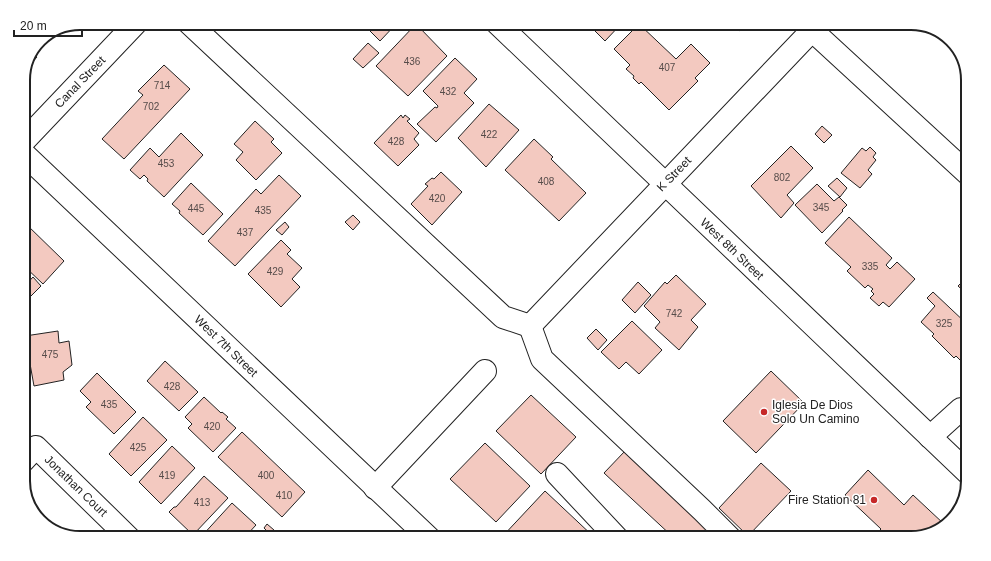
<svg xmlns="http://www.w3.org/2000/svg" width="991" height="561" viewBox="0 0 991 561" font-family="Helvetica,sans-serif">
	<rect width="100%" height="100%" fill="#fff"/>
	<g fill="#f3c9c0" stroke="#222">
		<polygon points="320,23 333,23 327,30"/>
		<polygon points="362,23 397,23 380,41"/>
		<polygon points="587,23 622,23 605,41"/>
		<polygon points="731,23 747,23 740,31"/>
		<polygon points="416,24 447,56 408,96 376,66"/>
		<polygon points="639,24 676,59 691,44 710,63 695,78 698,81 669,110 641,82 639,84 633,78 634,76 626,69 630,65 614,49"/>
		<polygon points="38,43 41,45 34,53"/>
		<polygon points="368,43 379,53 363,68 353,59"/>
		<polygon points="33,54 37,57 27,68"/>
		<polygon points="455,58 477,79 464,93 474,103 436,142 417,124 435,107 437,108 438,106 423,91"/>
		<polygon points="164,65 190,89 124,159 102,139 143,95 138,91"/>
		<polygon points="489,104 519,130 486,167 458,138"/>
		<polygon points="401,115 403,118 405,115 410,119 407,121 419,133 414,139 419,145 398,166 374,143"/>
		<polygon points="255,121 274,139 271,142 282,153 256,180 236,160 243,152 234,144"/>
		<polygon points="822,126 832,135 824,143 815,134"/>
		<polygon points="181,133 203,155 164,197 147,181 148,179 144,175 140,179 130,170 150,148 159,157"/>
		<polygon points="534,139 553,157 551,159 586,193 559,221 505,170"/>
		<polygon points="791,146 813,168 787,195 794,203 781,218 751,186"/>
		<polygon points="870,147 876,153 873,157 876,160 868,170 872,174 860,188 841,173 862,148 866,151"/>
		<polygon points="441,172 462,192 432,225 411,204 428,186 425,184 432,178 434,179"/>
		<polygon points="279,175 301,196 235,266 208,241 256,189 261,194"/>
		<polygon points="837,178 847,188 840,197 828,186"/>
		<polygon points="191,183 223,214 203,235 179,213 180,211 172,204"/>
		<polygon points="817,184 834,201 839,197 847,205 842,210 843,211 822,233 795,205"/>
		<polygon points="353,215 360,222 353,230 345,222"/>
		<polygon points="849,217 892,258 886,265 890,269 897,262 915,279 889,307 883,302 879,306 870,298 874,294 871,291 873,289 868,285 865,288 847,271 851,267 825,243"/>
		<polygon points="285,222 289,227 282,235 276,230"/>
		<polygon points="26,224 64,261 43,284 23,265 23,228"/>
		<polygon points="281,240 291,250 287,254 302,268 292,279 300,287 281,307 248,274"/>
		<polygon points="676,275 706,304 691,320 698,327 679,350 655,328 660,322 644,306 665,282 667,284"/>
		<polygon points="968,276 968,295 958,286"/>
		<polygon points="33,277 41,286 30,297 23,290 23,288"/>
		<polygon points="638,282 651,295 635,313 622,300"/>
		<polygon points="933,292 968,325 968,364 966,366 956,356 954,358 932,336 934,334 921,322 935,306 927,298"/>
		<polygon points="632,321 662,350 639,374 626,362 619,369 601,352"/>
		<polygon points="596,329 607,340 598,350 587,338"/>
		<polygon points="58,331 59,343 69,341 72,365 63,372 64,380 34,386 25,336"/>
		<polygon points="165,361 198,392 179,411 147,381"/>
		<polygon points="771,371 804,403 756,453 723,421"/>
		<polygon points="97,373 136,412 114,434 86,407 91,402 80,391"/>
		<polygon points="531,395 576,437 541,474 496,431"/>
		<polygon points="204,397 221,413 222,412 228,417 226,419 236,428 213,452 188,428 192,424 185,417"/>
		<polygon points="143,417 167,440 131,476 109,454"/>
		<polygon points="242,432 305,492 282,517 218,457"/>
		<polygon points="485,443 530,486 496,522 450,479"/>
		<polygon points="172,446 195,468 161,504 139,482"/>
		<polygon points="625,451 717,538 674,538 604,473"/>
		<polygon points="761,463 791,491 748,536 719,508"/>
		<polygon points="868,470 904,505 913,495 944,524 938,531 911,538 872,538 881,529 845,495"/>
		<polygon points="204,476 228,498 193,535 169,512 174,507 176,507"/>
		<polygon points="545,491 595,538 501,538"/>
		<polygon points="232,503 256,525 244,538 200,538"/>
		<polygon points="36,507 59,530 57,532 52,530 33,511"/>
		<polygon points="267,524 274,530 270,534 264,528"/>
		<polygon points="265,533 270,538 261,538"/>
	</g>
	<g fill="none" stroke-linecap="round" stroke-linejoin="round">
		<defs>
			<g id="minor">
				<polyline points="189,23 503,317 530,326"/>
				<polyline points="497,23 968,473"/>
				<polyline points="804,23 968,174"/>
				<polyline points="23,142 136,23"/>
				<polyline points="23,153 429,538"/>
				<polyline points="530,326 819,23"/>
				<polyline points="530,326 542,359 702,510 730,538"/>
				<polyline points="930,437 961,409 968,409"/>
				<polyline points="23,461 36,447 129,538"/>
				<polyline points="557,474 617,538"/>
				<polyline points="375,488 485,371"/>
			</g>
		</defs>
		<use href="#minor" stroke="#222" stroke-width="24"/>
		<use href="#minor" stroke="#fff" stroke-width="22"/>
	</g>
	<g fill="#c62828" stroke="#fff" stroke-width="1.5">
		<circle cx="764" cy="412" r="4"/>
		<circle cx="874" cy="500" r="4"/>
	</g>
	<g text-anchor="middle" stroke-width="3" stroke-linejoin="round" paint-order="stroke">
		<g font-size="10" fill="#564c4a">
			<text x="412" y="65">436</text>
			<text x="667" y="71">407</text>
			<text x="162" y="89">714</text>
			<text x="448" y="95">432</text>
			<text x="151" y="110">702</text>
			<text x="489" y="138">422</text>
			<text x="396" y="145">428</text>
			<text x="166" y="167">453</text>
			<text x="782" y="181">802</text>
			<text x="546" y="185">408</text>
			<text x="437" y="202">420</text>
			<text x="821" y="211">345</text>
			<text x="196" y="212">445</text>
			<text x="263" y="214">435</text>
			<text x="245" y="236">437</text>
			<text x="870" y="270">335</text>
			<text x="275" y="275">429</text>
			<text x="674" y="317">742</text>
			<text x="944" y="327">325</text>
			<text x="50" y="358">475</text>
			<text x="172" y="390">428</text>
			<text x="109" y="408">435</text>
			<text x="212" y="430">420</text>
			<text x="138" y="451">425</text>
			<text x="167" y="479">419</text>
			<text x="266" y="479">400</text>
			<text x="284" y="499">410</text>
			<text x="202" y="506">413</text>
		</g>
		<g font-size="12" fill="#222" stroke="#fff">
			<text transform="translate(80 82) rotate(-46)" y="4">Canal Street</text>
			<text transform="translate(674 174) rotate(-46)" y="4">K Street</text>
			<text transform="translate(732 249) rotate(44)" y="4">West 8th Street</text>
			<text transform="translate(226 346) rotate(44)" y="4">West 7th Street</text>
			<text transform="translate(76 486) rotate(44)" y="4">Jonathan Court</text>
		</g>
		<g font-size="12" fill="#222" stroke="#fff" text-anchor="start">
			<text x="772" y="409">Iglesia De Dios<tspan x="772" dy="14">Solo Un Camino</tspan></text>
			<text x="866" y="504" text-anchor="end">Fire Station 81</text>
		</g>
	</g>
	<path d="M0 0H991V561H0ZM80 30H911A50 50 0 0 1 961 80V481A50 50 0 0 1 911 531H80A50 50 0 0 1 30 481V80A50 50 0 0 1 80 30Z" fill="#fff" fill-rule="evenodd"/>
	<path fill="none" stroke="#222" stroke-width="2" d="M80 30H911A50 50 0 0 1 961 80V481A50 50 0 0 1 911 531H80A50 50 0 0 1 30 481V80A50 50 0 0 1 80 30Z"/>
	<path d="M14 30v6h68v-6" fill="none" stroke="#222222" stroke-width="2"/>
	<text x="20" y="30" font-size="12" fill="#222222" stroke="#ffffff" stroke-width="3" paint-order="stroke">20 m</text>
</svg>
